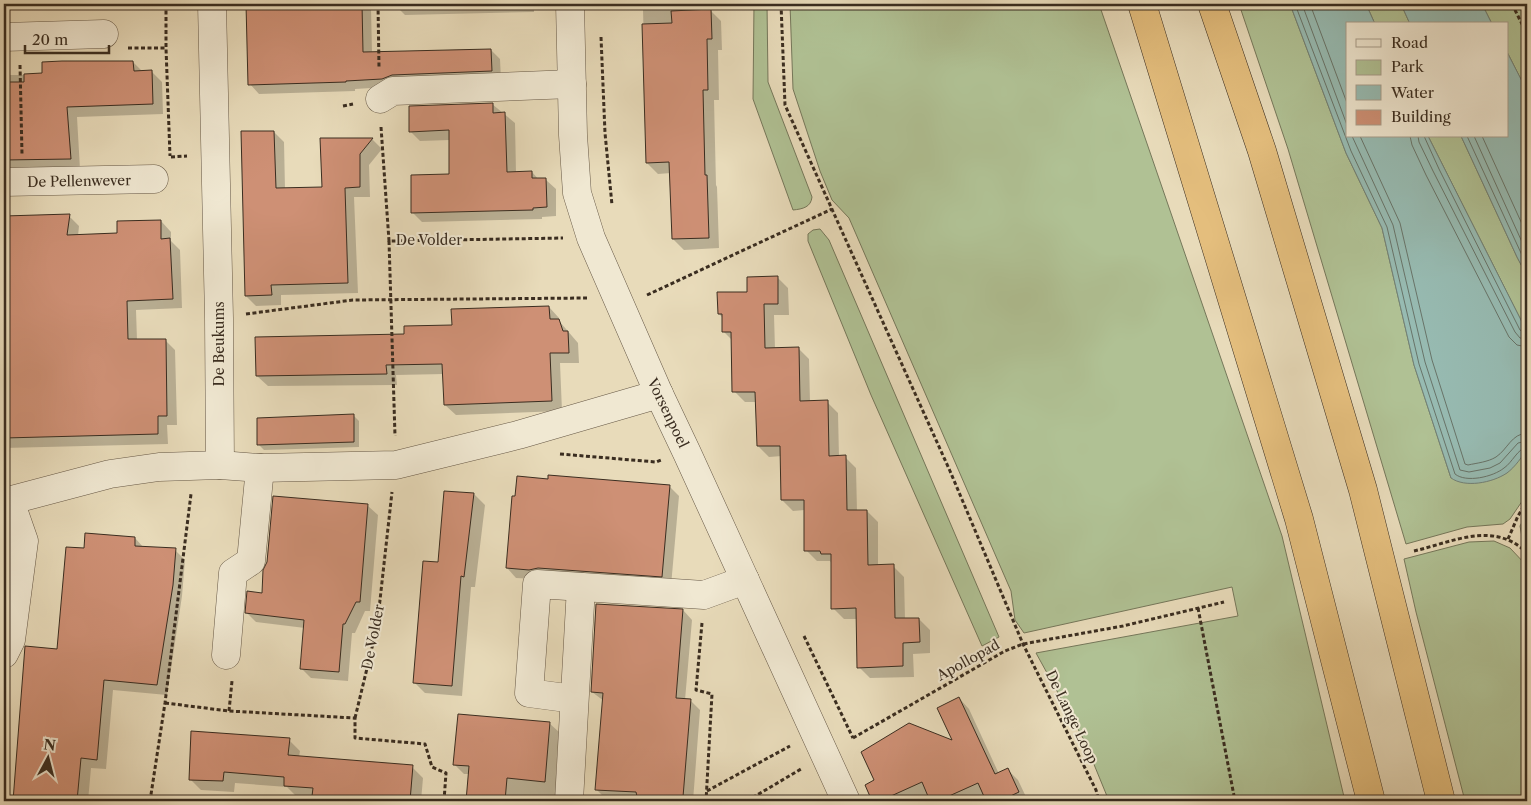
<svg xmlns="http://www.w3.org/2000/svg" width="1531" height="805" viewBox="0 0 1531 805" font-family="'Libre Caslon Text',serif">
	<rect width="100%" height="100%" fill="#e8dbba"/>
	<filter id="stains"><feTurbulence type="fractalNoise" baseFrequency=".004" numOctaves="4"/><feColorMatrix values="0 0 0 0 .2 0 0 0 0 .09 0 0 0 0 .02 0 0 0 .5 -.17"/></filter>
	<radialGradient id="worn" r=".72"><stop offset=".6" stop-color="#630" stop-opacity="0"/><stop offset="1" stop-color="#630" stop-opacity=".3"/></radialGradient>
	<g fill="#b0c194" stroke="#75775a">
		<path d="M754 4H767L768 82 812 197C811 207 803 209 793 210L753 99Z"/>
		<polygon points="790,4 1099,4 1282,536 1345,801 1109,801 1084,740 1036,653 1238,616 1232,587 1024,633 1015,620 1011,591 849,218 832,200 820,171 793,89"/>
		<polygon points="1239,4 1290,4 1346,153 1382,228 1414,365 1451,478 1522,458 1527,449 1527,494 1510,519 1503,524 1467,527 1406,544 1288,149"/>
		<polygon points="1366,4 1401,4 1410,24 1375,24"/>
		<polygon points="1482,4 1527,4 1527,91 1507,52 1507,24 1492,24"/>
		<polygon points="1428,136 1461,136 1517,257 1527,276 1527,332"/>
		<polygon points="820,229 829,240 999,637 982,646 871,395 808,241 808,234 813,230"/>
		<polygon points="1527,513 1527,542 1522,537 1520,526"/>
		<polygon points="1494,541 1510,548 1527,566 1527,801 1465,801 1416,612 1404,559 1469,542"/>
	</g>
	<g fill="#97bbb2" stroke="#728278">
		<path d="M1290 4H1366L1375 24H1347V136H1428L1527 332V449C1522 457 1515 467 1507 473 1492 483 1465 488 1451 478L1414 365 1382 228 1346 153Z"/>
		<polygon points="1401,4 1482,4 1492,24 1410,24"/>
		<polygon points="1507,52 1527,91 1527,276 1517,257 1461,136 1507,136"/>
	</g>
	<g fill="#0003">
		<polygon points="4,4 51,4 4,5"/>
		<polygon points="247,4 367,4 371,8 372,53 491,50 500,59 501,80 355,89 355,91 259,94 250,84"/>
		<polygon points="394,4 534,4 534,12 405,15"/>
		<polygon points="636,4 695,4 695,11 710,10 721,21 722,50 718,50 719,100 714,100 716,185 717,187 719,248 684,250 673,239 671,173 658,174 647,163 643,10"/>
		<polygon points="133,62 143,72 152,72 162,82 163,114 77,117 80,169 4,171 4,75 44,75"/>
		<polygon points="492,104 515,123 516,173 532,172 539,180 546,180 556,189 556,216 542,217 542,219 422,222 413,213 450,175 450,140 420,141 411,132"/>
		<polygon points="274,132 284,142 285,189 323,188 322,139 372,139 382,149 369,165 370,197 354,197 358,293 281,295 281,305 256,306 246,296"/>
		<polygon points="69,216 79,226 78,236 119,234 161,221 171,232 171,241 180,250 182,308 136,310 137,340 165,340 175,350 177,425 167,425 168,444 4,448 4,217"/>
		<polygon points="777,277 788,288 789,315 774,315 775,349 798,348 809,359 810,402 827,402 838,413 839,457 845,457 856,468 857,511 867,511 878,522 878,566 893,566 904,577 905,619 919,619 930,630 930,653 913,654 914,677 870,678 859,667 857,619 844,619 833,608 832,564 830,561 817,561 806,550 805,510 793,511 782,500 782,456 769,457 758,446 756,402 745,402 734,391 732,340 724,332 723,318 719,314 748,293"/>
		<polygon points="549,307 559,318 560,322 578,343 579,363 560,363 562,411 456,415 445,405 444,374 396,375 397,385 268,386 257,376 406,335"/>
		<polygon points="353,415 359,421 359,447 264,450 259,445"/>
		<polygon points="549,480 669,486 679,496 671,586 516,578 507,568"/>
		<polygon points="445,492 474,494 485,505 475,587 471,587 462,696 425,693 414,682 439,563"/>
		<polygon points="368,506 378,515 370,611 365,611 355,633 352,633 348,681 311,678 301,668 305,628 256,622 247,613 263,594"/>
		<polygon points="135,538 144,548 175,550 185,560 182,596 167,695 113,690 106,769 91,768 88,801 14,801 27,648 58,650 85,549"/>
		<polygon points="683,610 692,620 685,700 690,700 700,710 693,801 639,801 606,799 596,789 604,701 592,692"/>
		<polygon points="959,698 969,709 999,774 1008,770 1018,780 1028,801 932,801 928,794 912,801 874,801 867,785 954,742"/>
		<polygon points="549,723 559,732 556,773 564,782 563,801 467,801 469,774 464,774 454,764"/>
		<polygon points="289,740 300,751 299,757 412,767 423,778 421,801 359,801 296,796 287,787 235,783 234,792 201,790 190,779"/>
	</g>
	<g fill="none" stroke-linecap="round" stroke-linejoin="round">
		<g stroke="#687469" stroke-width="1">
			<path d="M1295 4 1351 151 1387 227 1419 364 1455 474C1466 483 1493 477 1504 468 1512 463 1518 448 1527 447"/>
			<polyline points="1302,4 1347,125"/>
			<polyline points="1310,4 1347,103"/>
			<polyline points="1352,136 1393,225 1425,362 1460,470 1469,472 1490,468 1500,463 1518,443 1527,441"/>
			<path d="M1360 136 1400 223 1432 360 1465 464 1468 465C1477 463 1488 462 1496 457 1508 449 1511 434 1527 433"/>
			<polyline points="1410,136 1412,145 1426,175 1509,337 1517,345 1527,347"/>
			<polyline points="1418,136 1419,142 1433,171 1515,332 1520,338 1527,339"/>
			<polyline points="1424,136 1439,169 1520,330 1523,332 1527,333"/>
			<polyline points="1467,136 1527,266"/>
			<polyline points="1474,136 1527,253"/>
			<polyline points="1482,136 1527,235"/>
		</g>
	</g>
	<g fill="#ce9075" stroke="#3a2d20">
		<polygon points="246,4 362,4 363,52 491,49 492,71 392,75 382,79 346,81 346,82 248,85"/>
		<polygon points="711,9 712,39 707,39 708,90 703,90 705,175 707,175 709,238 672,239 669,162 646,163 642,24 672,23 671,11"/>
		<polygon points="62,61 133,61 134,71 152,70 153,104 67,107 71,159 4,160 4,82 24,82 24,74 42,73 42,62"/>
		<polygon points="493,103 493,113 505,112 507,172 532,171 532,178 546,178 547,207 533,208 533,210 411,213 411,175 449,174 449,130 409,132 409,106"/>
		<polygon points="241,131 274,131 276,188 322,187 320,138 373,138 360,154 360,187 345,188 348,283 271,285 272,295 245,296"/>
		<polygon points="70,214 67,235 117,233 117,221 161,220 161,239 170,238 173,299 127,301 128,339 166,339 167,416 158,416 158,434 4,438 4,216"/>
		<polygon points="778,276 778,304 764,304 765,348 799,347 800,401 828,400 829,456 846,455 847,510 867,510 868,565 894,564 895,618 919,618 920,642 903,643 903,666 857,668 856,608 831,609 831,554 821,554 820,551 804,551 804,500 781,500 780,446 757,446 755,392 732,392 731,332 722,332 722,314 718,314 717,292 747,292 747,277"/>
		<polygon points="549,306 550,319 559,319 563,331 568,331 569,353 550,353 552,401 444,405 442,364 386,365 387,374 256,376 255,337 404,334 404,326 452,325 451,309"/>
		<polygon points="354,414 354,442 257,445 257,418"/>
		<polygon points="548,475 670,485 662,577 538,568 529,570 506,568 512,496 515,496 517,476 548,479"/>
		<polygon points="444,491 474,493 464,577 461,576 452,686 413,683 423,561 438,562"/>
		<polygon points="273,496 368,504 360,602 356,602 345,624 343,624 339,672 300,669 304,620 245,613 247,591 262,593 263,570 267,562"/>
		<polygon points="85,533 135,537 135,546 176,548 173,585 157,685 104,680 97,760 81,758 77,801 13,801 25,646 57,649 66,547 84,548"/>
		<polygon points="596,604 683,609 676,698 691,699 683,797 670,796 670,801 638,801 636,792 595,790 603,693 591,692"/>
		<polygon points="959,697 995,774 1008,768 1019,792 1000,801 986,801 978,783 938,801 930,801 922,782 880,801 872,801 865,785 874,780 861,752 909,723 952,740 937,708"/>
		<polygon points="458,714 550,722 545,782 507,778 505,801 466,801 469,766 453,765"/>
		<polygon points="191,731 290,738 288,755 413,765 410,801 374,801 312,796 313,788 284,786 284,777 224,772 223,781 189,780"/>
	</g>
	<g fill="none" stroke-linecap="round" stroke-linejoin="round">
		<defs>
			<g id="minor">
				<polyline points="570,4 573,135 577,193 591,238 659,394 687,453 846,801"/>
				<polyline points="4,37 104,34"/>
				<polyline points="380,99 393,91 572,84"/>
				<polyline points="4,182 154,179"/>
				<polyline points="220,465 260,468 396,465 518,435 659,394"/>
				<polyline points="4,502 110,474 159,467 220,465 219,318 212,4"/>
				<polyline points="4,654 11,640 24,541 10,501"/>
				<polyline points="226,655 233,573 251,561 260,468"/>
				<polyline points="574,699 529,693 537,584 704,595 745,580"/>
				<polyline points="569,801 581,587"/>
			</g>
			<g id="highway">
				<polyline points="1142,4 1299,519 1371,801"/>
				<polyline points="1212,4 1262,151 1363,490 1441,801"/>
			</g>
		</defs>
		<use href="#minor" stroke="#665846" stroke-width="29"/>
		<use href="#highway" stroke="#3a2d20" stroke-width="29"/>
		<g stroke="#3a2d20" stroke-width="3" stroke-dasharray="4 2.5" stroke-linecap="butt">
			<polyline points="166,4 166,48 170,156"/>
			<polyline points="378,4 379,68"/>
			<polyline points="781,4 785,105 950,471 1023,644 1096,790 1099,801"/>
			<polyline points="1512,4 1527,34"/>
			<polyline points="601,37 605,133 612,205"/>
			<polyline points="128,48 166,48"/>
			<polyline points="20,65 22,154"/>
			<polyline points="343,106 353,104"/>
			<polyline points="381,127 389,241 563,238"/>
			<polyline points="171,157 187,156"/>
			<polyline points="389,241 395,436"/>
			<polyline points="647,295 832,209"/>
			<polyline points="246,314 353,300 587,298"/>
			<polyline points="560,454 656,462 661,460"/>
			<polyline points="1508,539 1518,516 1527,501"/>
			<path d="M1414 551C1453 542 1494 520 1527 553"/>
			<polyline points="1198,608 1235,801"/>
			<polyline points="702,623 696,690 712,694 706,801"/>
			<polyline points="804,636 853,738"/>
			<polyline points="165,703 229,711 355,718 355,738 425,744 432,767 446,773 444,801"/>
			<polyline points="229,711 232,681"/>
			<polyline points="355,718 377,627 392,492"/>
			<polyline points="853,738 1005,651 1023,644 1123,626 1224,602"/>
			<polyline points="707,791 790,746"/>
			<polyline points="150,801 165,703 191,494"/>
			<polyline points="747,801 801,769"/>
		</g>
		<use href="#minor" stroke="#f0e8d2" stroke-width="28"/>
		<use href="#highway" stroke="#e4be7d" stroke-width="28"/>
	</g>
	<g text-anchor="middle" stroke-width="4" stroke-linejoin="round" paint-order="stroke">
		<g font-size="14" fill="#3a2d20" stroke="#f0e8d2">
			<text transform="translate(79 181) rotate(-1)" y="5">De Pellenwever</text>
			<text x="429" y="245">De Volder</text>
			<text transform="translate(219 344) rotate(-90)" y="5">De Beukums</text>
			<text transform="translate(668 413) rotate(64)" y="5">Vorsenpoel</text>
			<text transform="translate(373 637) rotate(-79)" y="5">De Volder</text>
			<text transform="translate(968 660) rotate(-29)" y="5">Apollopad</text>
			<text transform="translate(1072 717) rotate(64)" y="5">De Lange Loop</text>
		</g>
	</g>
	<rect width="1531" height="805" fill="none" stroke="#e8dbba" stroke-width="20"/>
	<rect x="5" y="5" width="1521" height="795" fill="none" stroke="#3a2d20" stroke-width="2.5"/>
	<rect x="10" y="10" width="1511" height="785" fill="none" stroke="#3a2d20"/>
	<rect x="1346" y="22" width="162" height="115" fill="#f0e8d2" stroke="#a79d8b"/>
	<rect x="1356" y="39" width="25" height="8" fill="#f0e8d2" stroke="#a79d8b"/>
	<text x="1391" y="48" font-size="15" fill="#3a2d20">Road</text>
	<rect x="1356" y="60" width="25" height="15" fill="#b0c194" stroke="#a79d8b"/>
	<text x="1391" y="72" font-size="15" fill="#3a2d20">Park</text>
	<rect x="1356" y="85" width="25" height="15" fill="#97bbb2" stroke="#a79d8b"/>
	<text x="1391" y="98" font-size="15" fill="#3a2d20">Water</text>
	<rect x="1356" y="110" width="25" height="15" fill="#ce9075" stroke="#a79d8b"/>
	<text x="1391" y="122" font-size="15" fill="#3a2d20">Building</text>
	<g transform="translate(48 758) rotate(7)" stroke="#f0e8d2" stroke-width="4" paint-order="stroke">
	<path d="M0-4L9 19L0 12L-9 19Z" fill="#3a2d20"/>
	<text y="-8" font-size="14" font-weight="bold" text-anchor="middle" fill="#3a2d20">N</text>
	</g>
	<path d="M25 45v8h84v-8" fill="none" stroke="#3a2d20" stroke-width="2.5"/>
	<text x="32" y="45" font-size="15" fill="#3a2d20" stroke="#f0e8d2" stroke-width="4" paint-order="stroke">20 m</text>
	<rect width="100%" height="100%" filter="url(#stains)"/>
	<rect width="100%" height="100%" fill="url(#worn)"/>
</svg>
